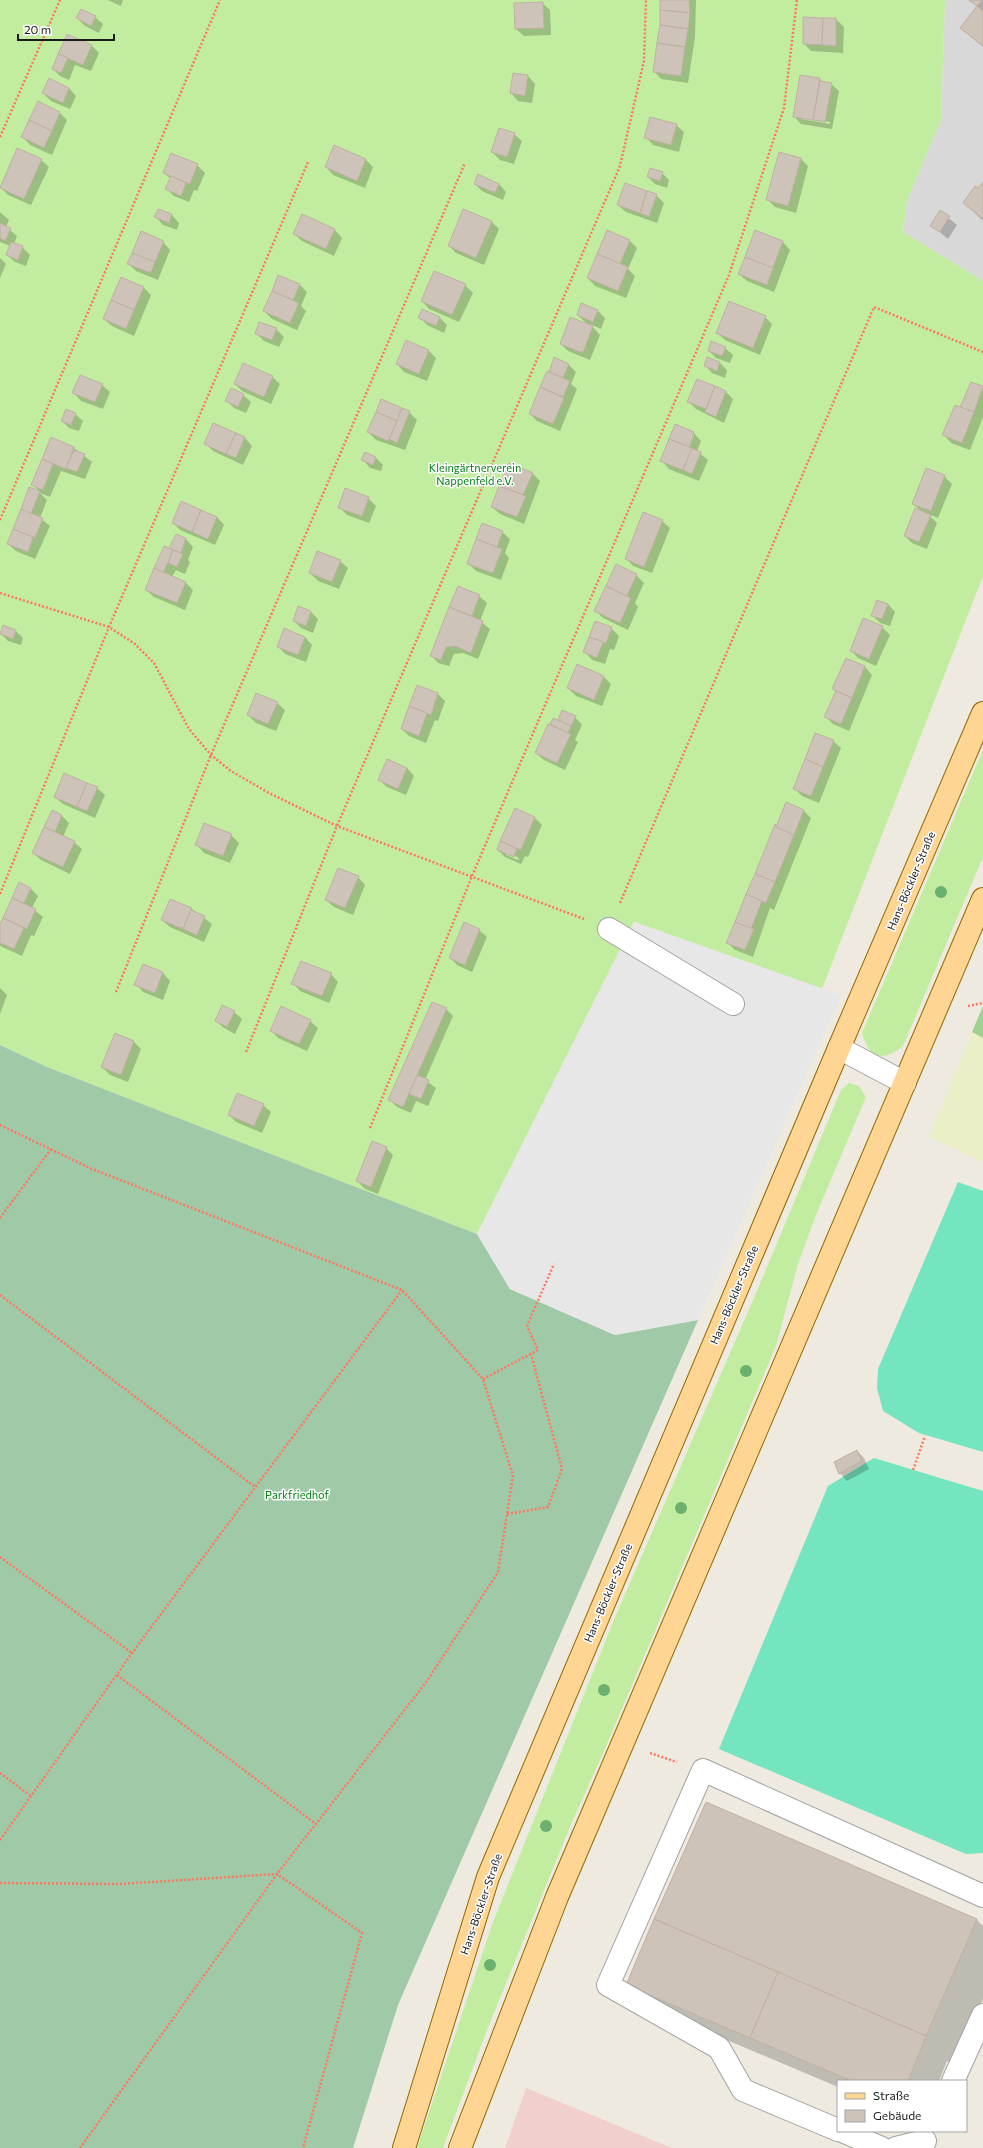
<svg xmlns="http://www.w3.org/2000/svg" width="983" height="2148" viewBox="0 0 983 2148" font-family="Commissioner,sans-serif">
	<rect width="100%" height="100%" fill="#eeeadf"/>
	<polygon fill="#d9d8d8" points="945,0 983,0 983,281 903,232 907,201 941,120"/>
	<polygon fill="#f1cfcc" points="526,2088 672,2148 505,2148"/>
	<polygon fill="#eaefc8" points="972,1032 983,1038 983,1162 929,1137"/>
	<g fill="#c2eda0">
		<polygon points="0,0 945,0 941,120 907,201 903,232 983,281 983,576 822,989 634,922 477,1234 47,1067 0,1045"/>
		<path d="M983 750V857L903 1046C882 1063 869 1058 862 1033Z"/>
		<polygon points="849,1083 859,1086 866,1097 816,1215 798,1264 776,1346 604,1751 572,1822 487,2030 443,2148 417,2148 493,1922 613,1622 754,1298 841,1090"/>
	</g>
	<polygon fill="#a0d190" points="983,1006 983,1038 972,1032"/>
	<polygon fill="#9fc9a7" points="0,1045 47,1067 477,1234 510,1289 615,1335 698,1320 398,2005 353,2148 0,2148"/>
	<g fill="#75e5bf">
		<polygon points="958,1182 983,1191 983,1452 919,1433 883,1411 877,1388 878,1369"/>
		<polygon points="874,1458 983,1491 983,1853 966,1854 719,1749 828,1486"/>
	</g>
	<polygon fill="#e7e7e7" points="634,922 841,995 698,1320 615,1335 510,1289 477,1234"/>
	<g fill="#0003" fill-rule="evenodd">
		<polygon points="108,0 123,0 121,6"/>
		<polygon points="661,0 696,0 695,37 688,83 661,79 654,71 661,25"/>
		<polygon points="969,0 983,0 983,47 961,28 978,7"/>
		<polygon points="542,3 550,10 551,35 524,36 516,29 515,4"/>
		<polygon points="95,17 103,24 99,33 85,26 77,18"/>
		<polygon points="804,18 836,19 844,27 843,53 811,51 804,44"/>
		<polygon points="67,35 91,45 99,53 91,71 75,65 69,80 60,76 53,69"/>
		<polygon points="528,76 535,84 532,103 518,101 511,93"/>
		<path d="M820 79 823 82 831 84 839 91 832 129 801 124 794 116ZM801 117 830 122V124L801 119Z"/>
		<polygon points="69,88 76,96 70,109 51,101 43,93"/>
		<polygon points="60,113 67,120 52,155 30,145 23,137"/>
		<polygon points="676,125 684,132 679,152 653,145 646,137"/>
		<polygon points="514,134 522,141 514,164 500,160 492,152"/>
		<polygon points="334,146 366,160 373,167 365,188 333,175 326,167"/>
		<polygon points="17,149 41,160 49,167 31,205 8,195 0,187"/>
		<polygon points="801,159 808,166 796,213 775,207 767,199"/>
		<polygon points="197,165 205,173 197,191 194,190 189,202 174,196 167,189 171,179 164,173"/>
		<polygon points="662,173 669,180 667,188 655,184 648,177"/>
		<polygon points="475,184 499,184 506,192 503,200 482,191"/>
		<polygon points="983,184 983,221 964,202"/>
		<polygon points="656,195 664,203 657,223 626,212 618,205"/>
		<polygon points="158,210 172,215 179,223 177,230 163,225 156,217"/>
		<polygon points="464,210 492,222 499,229 484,265 456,253 449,246"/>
		<polygon points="940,211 957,225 948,239 931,225"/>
		<polygon points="0,212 9,220 6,227 17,236 14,244 22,247 30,255 26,266 15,262 7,255 10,246 0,242"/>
		<polygon points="303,216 335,230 342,238 334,256 302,241 294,234"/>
		<polygon points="756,232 783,242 790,250 774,292 747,281 739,274"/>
		<polygon points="630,241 637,248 628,269 635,276 626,298 595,286 588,278"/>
		<polygon points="163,242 170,250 158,280 136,271 128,263"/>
		<polygon points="0,258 6,264 0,278"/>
		<polygon points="279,276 300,285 307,292 301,306 306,311 297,330 272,319 264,311"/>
		<polygon points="465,285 473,293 459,322 429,309 422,301"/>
		<polygon points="143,287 151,295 134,336 112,326 104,319"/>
		<polygon points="423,310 440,318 447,325 444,333 427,325 420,317"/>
		<polygon points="598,311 605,318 601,329 590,324 600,335 590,360 568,351 561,344 588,325 578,315"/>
		<polygon points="765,317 772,324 760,355 725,340 717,333"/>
		<polygon points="276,329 284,337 279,347 264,341 256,333"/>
		<polygon points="406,341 429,351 436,358 427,381 404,372 397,364"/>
		<polygon points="725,348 733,355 730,363 716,358 709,351"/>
		<polygon points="555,359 569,365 576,372 571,384 577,389 560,431 537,421 530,414"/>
		<polygon points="720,363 727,370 725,378 712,373 705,365"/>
		<polygon points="272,377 280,384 271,404 242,391 235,384"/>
		<polygon points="697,380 726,392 733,399 724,423 696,409 689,402"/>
		<polygon points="971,383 983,387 983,417 970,450 951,443 944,435 961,408"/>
		<polygon points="102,385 110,392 103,409 81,401 74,393"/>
		<polygon points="243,395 251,402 246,413 234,408 227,401"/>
		<polygon points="409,412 417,420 405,450 376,440 368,432"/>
		<polygon points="75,414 83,421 79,431 69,428 62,421"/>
		<polygon points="214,425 245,438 252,446 243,465 213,451 206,444"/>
		<path d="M676 425 694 433 701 441 697 451 708 460 699 481 669 469 662 461ZM692 435H694L688 452 686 451Z"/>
		<polygon points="51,438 74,448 92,462 85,479 61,471 50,497 40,493 47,500 40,518 50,526 35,559 16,551 8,544 30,488 40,492 33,485"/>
		<polygon points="376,458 383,465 381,471 370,468 363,460"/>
		<polygon points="532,473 540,481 524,524 500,514 492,507"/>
		<polygon points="944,476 952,484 938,518 928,514 937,523 927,549 912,543 905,536 922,512 913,504"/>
		<polygon points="368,498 376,506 369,523 347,515 339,507"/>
		<polygon points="217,517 224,525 215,545 180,530 173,523"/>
		<polygon points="662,521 670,528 652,573 633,566 626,558"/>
		<polygon points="483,524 502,532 510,539 505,553 509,558 501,580 476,571 468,563"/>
		<polygon points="176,535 186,539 193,547 188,560 190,562 185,574 176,570 172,577 186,583 193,590 185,610 154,597 146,590 164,547 170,550"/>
		<polygon points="340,561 348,568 339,589 318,581 310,573"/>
		<polygon points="616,566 636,575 644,583 635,603 638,607 628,630 603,618 596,611"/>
		<polygon points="458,587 479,596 487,603 480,621 490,629 478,659 463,653 454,654 449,666 438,663 431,655"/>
		<polygon points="888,604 895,612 890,626 880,623 872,615"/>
		<polygon points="311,612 318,619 313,633 301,628 294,621"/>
		<polygon points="596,622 611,628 619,636 614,650 610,649 605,664 592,660 585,652"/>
		<polygon points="882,627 890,635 876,666 858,658 851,651"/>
		<polygon points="16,631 23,638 21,645 8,641 0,633"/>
		<polygon points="305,637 312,645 306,662 285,654 278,646"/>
		<polygon points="846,659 865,667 872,675 849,731 833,724 826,717 836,692 833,689"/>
		<polygon points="603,676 611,684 602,706 576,696 568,688"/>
		<polygon points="438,694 445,701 438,721 435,720 426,743 409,736 402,729"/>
		<polygon points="277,703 285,710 276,731 256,723 248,715"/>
		<polygon points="563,711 575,717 582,725 575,740 578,742 565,770 544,760 536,753 553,719 558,721"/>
		<polygon points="833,741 841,748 819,803 802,796 794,788"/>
		<polygon points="407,768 414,776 406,795 387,787 379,780"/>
		<polygon points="97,788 105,795 95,818 63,804 55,797"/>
		<polygon points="787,803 804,811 811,818 774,910 770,908 753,957 735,950 727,942"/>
		<path d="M515 809 534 817 542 825 528 857 525 856 521 864 505 857 498 850ZM506 852 519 858 518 860 506 855Z"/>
		<polygon points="52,811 62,816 69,823 63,837 74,842 82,849 70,874 41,860 33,853"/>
		<polygon points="231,835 239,843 230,863 204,853 197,845"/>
		<polygon points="358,877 365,885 353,915 334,907 326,900"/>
		<polygon points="19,884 31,889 38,896 32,908 43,917 34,936 31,935 22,956 0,946 0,926"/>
		<polygon points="171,900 192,909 212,924 204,942 170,927 162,920"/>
		<polygon points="479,930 487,937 472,972 457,965 450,958"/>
		<polygon points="143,965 163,973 170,981 163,1000 143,992 136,984"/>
		<polygon points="331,974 338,982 329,1003 300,991 293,983"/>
		<polygon points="0,988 7,995 0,1014"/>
		<polygon points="446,1009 453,1016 425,1080 436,1088 428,1106 416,1101 411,1113 397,1107 390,1100"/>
		<polygon points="234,1012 242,1019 235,1034 224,1028 216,1021"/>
		<polygon points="310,1021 318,1028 307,1051 278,1038 271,1030"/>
		<polygon points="116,1035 134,1042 141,1049 128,1082 110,1075 102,1067"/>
		<polygon points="263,1105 271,1112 262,1133 236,1122 229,1115"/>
		<polygon points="386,1148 393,1155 378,1194 365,1189 357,1181"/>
		<polygon points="857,1451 864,1458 869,1469 847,1481 840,1473"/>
		<polygon points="706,1803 977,1920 983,1926 983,1999 955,2064 947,2061 939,2081 838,2081 838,2087 649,2007 627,1985"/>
	</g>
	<g fill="#cec3b8" stroke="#c0b0a1">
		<polygon points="660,0 689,0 690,13 660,10"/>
		<polygon points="969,0 982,0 977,6"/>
		<polygon points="543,2 544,28 515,29 514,3"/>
		<polygon points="977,6 983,11 983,46 960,28"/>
		<polygon points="81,9 96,16 91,26 76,18"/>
		<polygon points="660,10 690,13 688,29 660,25"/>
		<polygon points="803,17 823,18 822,45 803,44"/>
		<polygon points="823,18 836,18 836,46 822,45"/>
		<polygon points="660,25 688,29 685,47 657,43"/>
		<polygon points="67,34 92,45 83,65 58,54"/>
		<polygon points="657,43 685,47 681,76 653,72"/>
		<polygon points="58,54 68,58 61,73 52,69"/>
		<polygon points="513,73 528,75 525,96 510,93"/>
		<polygon points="800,75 820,78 813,120 793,117"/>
		<polygon points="49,78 69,88 63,103 42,93"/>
		<polygon points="820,81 832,83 825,122 813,120"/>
		<polygon points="38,101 60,112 52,131 29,120"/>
		<polygon points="650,117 677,124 671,145 644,138"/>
		<polygon points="29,120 52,131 44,148 21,137"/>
		<polygon points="499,128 515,133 507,157 491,152"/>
		<polygon points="334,145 366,159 357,181 325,167"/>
		<polygon points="17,148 42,159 24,199 0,188"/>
		<polygon points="779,152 801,158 788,206 766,200"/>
		<polygon points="171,153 198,164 190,184 163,173"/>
		<polygon points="650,168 663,172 660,181 647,177"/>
		<polygon points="478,174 499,184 495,193 474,184"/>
		<polygon points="171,176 186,183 181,196 165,189"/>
		<polygon points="983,182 983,219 963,203 975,186 978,188"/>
		<polygon points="625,183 647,191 640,213 617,205"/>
		<polygon points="647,191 657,194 649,217 640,213"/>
		<polygon points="158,209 172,214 169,223 154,217"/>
		<polygon points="463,209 492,221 476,258 448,246"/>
		<polygon points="940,210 950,216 940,232 930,226"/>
		<polygon points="302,214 335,229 326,249 293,234"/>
		<polygon points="0,223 11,228 5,241 0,238"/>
		<polygon points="607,230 630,240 620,264 597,254"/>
		<polygon points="755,230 783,241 773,268 745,257"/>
		<polygon points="141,231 164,241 155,262 132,253"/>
		<polygon points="11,242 23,246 18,260 6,255"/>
		<polygon points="132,253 155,262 151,273 127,264"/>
		<polygon points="597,254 628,267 618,291 587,278"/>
		<polygon points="745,257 773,268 767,285 738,274"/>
		<polygon points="434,271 466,284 452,315 421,301"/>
		<polygon points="278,275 300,284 293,300 272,291"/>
		<polygon points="121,277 144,287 134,310 111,300"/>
		<polygon points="272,291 299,303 290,323 263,311"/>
		<polygon points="111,300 134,310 126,329 103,319"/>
		<polygon points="729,301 766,316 753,348 716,333"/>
		<polygon points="581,303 598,310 593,322 577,315"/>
		<polygon points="422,309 440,317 436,326 418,318"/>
		<polygon points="570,317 593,326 583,353 560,344"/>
		<polygon points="259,322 277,328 272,340 255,334"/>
		<polygon points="406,340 429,350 419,374 396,364"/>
		<polygon points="711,341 726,347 722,356 708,351"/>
		<polygon points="554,357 569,364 563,378 549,372"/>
		<polygon points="707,357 720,362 717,371 704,366"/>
		<polygon points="243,363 273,376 264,397 234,384"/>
		<polygon points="547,371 570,381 563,397 540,387"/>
		<polygon points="80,375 103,384 95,402 72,393"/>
		<polygon points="697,379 715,386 706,409 687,402"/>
		<polygon points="971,382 983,386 974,412 960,407"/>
		<polygon points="715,386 726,391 716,417 705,412"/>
		<polygon points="540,387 564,398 553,424 529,414"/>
		<polygon points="231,388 244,394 238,407 225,401"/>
		<polygon points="381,399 402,408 397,421 376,412"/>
		<polygon points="955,405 974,412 962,443 942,435"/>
		<polygon points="402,408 410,411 397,443 389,439"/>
		<polygon points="66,409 76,413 71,425 61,421"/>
		<polygon points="376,412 397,421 388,441 367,432"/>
		<polygon points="213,423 236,433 226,454 204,444"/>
		<polygon points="675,424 694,432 689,447 669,439"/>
		<polygon points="236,433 245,437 236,458 226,454"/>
		<polygon points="51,437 74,447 66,469 42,459"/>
		<polygon points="669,439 692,448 683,470 660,461"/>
		<polygon points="692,448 701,452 692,474 683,470"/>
		<polygon points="74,450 85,454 77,472 66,468"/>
		<polygon points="365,452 376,457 373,465 361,460"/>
		<polygon points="42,459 53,464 43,490 31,485"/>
		<polygon points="509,463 533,473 523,495 499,486"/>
		<polygon points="926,468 945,475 931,511 912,504"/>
		<polygon points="499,486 526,496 517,517 491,507"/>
		<polygon points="29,487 40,491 31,514 21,509"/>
		<polygon points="345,488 369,497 362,516 338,508"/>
		<polygon points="181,501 201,510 192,532 172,523"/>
		<polygon points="915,508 931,515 919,542 904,536"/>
		<polygon points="21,509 43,518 35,538 13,529"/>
		<polygon points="201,510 217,517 208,539 192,532"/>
		<polygon points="643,512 663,520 644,567 625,559"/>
		<polygon points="482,523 503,531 497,547 476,539"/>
		<polygon points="13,529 33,537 28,552 7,544"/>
		<polygon points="176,534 186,538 181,553 169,548"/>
		<polygon points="476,539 502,549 493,573 467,564"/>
		<polygon points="164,546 173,550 164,572 154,568"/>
		<polygon points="173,550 183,554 177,567 168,563"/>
		<polygon points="317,551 341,560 332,582 309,573"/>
		<polygon points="616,564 637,574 627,596 606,586"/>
		<polygon points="154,568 186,582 177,603 145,590"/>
		<polygon points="458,586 480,595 472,616 449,607"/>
		<polygon points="606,586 631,598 620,623 594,611"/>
		<polygon points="877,600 888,604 882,619 871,616"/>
		<polygon points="298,606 311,611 306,626 293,621"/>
		<polygon points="449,607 483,621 471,653 455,646 446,647 441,660 430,656"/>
		<polygon points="863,618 883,626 869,659 850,651"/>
		<polygon points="595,621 612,627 606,643 589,637"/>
		<polygon points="3,625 16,630 13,639 0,634"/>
		<polygon points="284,628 305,637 298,655 277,647"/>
		<polygon points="589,637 603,642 597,658 583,652"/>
		<polygon points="846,658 865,666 852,698 832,689"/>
		<polygon points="577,664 604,676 594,700 567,688"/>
		<polygon points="417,685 438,693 431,715 409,706"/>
		<polygon points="836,691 852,698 841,724 824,717"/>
		<polygon points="256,693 278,702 268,724 247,715"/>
		<polygon points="409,706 427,713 419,736 401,729"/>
		<polygon points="562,710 576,716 571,726 558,720"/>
		<polygon points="553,718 571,726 568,733 550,724"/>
		<polygon points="548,724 571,734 557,763 535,753"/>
		<polygon points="815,733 834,740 823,767 805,759"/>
		<polygon points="387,759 407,768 398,789 378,780"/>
		<polygon points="805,759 823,767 811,796 793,789"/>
		<polygon points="64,773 87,783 77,807 54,797"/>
		<polygon points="87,783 98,787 87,811 77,807"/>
		<polygon points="786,802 804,810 794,835 776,827"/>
		<polygon points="515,808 535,817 521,850 500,841"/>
		<polygon points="52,810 62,815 55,832 44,827"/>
		<polygon points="204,823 232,834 223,856 195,845"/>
		<polygon points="775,824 776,827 794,835 775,882 755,874"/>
		<polygon points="44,827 75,841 63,867 32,853"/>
		<polygon points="500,841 517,849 514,857 497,850"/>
		<polygon points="338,868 359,876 345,908 325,900"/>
		<polygon points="755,874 775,882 766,903 746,894"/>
		<polygon points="19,882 31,888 24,903 12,898"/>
		<polygon points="746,894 762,901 751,929 735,922"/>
		<polygon points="12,898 36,909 27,929 3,918"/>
		<polygon points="170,899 192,908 183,929 161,920"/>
		<polygon points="191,910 205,916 197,935 183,929"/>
		<polygon points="3,918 24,928 14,949 0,943 0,924"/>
		<polygon points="464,922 480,929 465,965 449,958"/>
		<polygon points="735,922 754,929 745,950 726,943"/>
		<polygon points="301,961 332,973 322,996 291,984"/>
		<polygon points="143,964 163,972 155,993 134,985"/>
		<polygon points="432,1002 447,1008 403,1107 388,1100"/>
		<polygon points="222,1005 235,1011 227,1027 215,1021"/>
		<polygon points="281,1006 311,1020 299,1044 270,1031"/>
		<polygon points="115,1033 134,1041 121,1075 101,1067"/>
		<polygon points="417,1075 429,1080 421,1099 409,1094"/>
		<polygon points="237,1093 264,1104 254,1126 228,1115"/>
		<polygon points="372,1141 387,1147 371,1187 356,1181"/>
		<polygon points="857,1450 862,1461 839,1474 834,1462"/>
		<polygon points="706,1802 977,1919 926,2036 654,1919"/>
		<polygon points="654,1919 778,1972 750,2038 626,1985"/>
		<polygon points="778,1972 926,2036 908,2081 852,2081 750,2038"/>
	</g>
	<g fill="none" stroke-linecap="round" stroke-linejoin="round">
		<defs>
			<g id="minor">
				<polyline points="609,929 733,1004"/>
				<polyline points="839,1048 905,1083"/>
				<polyline points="953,2081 983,2015"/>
				<polyline points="838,2130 743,2090 719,2048 608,1985 703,1770 983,1896"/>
				<polyline points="842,2131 882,2148"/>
				<polyline points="896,2148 925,2141"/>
			</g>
			<g id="major">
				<polyline points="404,2148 488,1877 839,1048 983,713"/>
				<polyline points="460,2148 557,1897 983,899"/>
			</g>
		</defs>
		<use href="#minor" stroke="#a2a2a2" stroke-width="24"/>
		<use href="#major" stroke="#926800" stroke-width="24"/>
		<g stroke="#ff775f" stroke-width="2.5" stroke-dasharray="2 2" stroke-linecap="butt">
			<polyline points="0,137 60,0"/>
			<polyline points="0,520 220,0"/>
			<polyline points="0,593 109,627 135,644 154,663 189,729 211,755 231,771 269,793 337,826 584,919"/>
			<polyline points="0,894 109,627 308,162"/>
			<polyline points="620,903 874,307 983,352"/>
			<polyline points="116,992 211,755 465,163"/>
			<polyline points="968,1006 983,1003"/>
			<polyline points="246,1052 337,826 620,166 644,61 646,0"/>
			<polyline points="0,1125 92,1169 402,1290 483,1379 513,1476 498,1572 427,1681 277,1874 80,2148"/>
			<polyline points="370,1128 472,876 729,275 784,108 797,0"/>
			<polyline points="0,1218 51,1149"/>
			<polyline points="0,1295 255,1487"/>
			<polyline points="483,1379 538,1350 527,1326 554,1264"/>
			<polyline points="913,1470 925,1436"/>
			<polyline points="507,1514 548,1507 562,1469 531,1354"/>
			<polyline points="0,1557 132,1653"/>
			<polyline points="117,1675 316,1824"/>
			<polyline points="650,1753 677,1762"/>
			<polyline points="0,1773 31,1796"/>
			<polyline points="0,1840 132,1653 402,1290"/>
			<polyline points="0,1883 120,1884 277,1874 362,1933 303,2148"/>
		</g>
		<use href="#minor" stroke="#fff" stroke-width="22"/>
		<use href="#major" stroke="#ffd593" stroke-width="22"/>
	</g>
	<g fill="#6cb06f">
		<circle cx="941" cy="892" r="6"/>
		<circle cx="746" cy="1371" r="6"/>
		<circle cx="681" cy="1508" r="6"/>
		<circle cx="604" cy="1690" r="6"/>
		<circle cx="546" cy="1826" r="6"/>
		<circle cx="490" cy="1965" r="6"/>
	</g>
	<g text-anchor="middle" stroke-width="3" stroke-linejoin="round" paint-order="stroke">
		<g font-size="11" fill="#028013" stroke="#fff">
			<text x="475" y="472">Kleingärtnerverein<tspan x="475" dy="13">Nappenfeld e.V.</tspan></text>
			<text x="297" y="1499">Parkfriedhof</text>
		</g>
		<g font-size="11" fill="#1b1b1b" stroke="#fff">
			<text transform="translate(911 881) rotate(-67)" y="4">Hans-Böckler-Straße</text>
			<text transform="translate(734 1295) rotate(-67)" y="4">Hans-Böckler-Straße</text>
			<text transform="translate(608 1593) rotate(-67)" y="4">Hans-Böckler-Straße</text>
			<text transform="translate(481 1904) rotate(-71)" y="4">Hans-Böckler-Straße</text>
		</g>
	</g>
	<rect x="837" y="2080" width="130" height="52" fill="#ffffff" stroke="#a4a4a4"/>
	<rect x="845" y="2093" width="20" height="6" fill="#ffd593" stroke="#a4a4a4"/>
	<text x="873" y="2100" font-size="12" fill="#1b1b1b">Straße</text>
	<rect x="845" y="2110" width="20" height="12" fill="#cec3b8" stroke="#a4a4a4"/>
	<text x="873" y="2120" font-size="12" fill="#1b1b1b">Gebäude</text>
	<path d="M18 34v6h96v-6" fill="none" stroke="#1b1b1b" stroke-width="2"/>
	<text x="24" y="34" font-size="12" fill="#1b1b1b" stroke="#ffffff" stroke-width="3" paint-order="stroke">20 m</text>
</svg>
